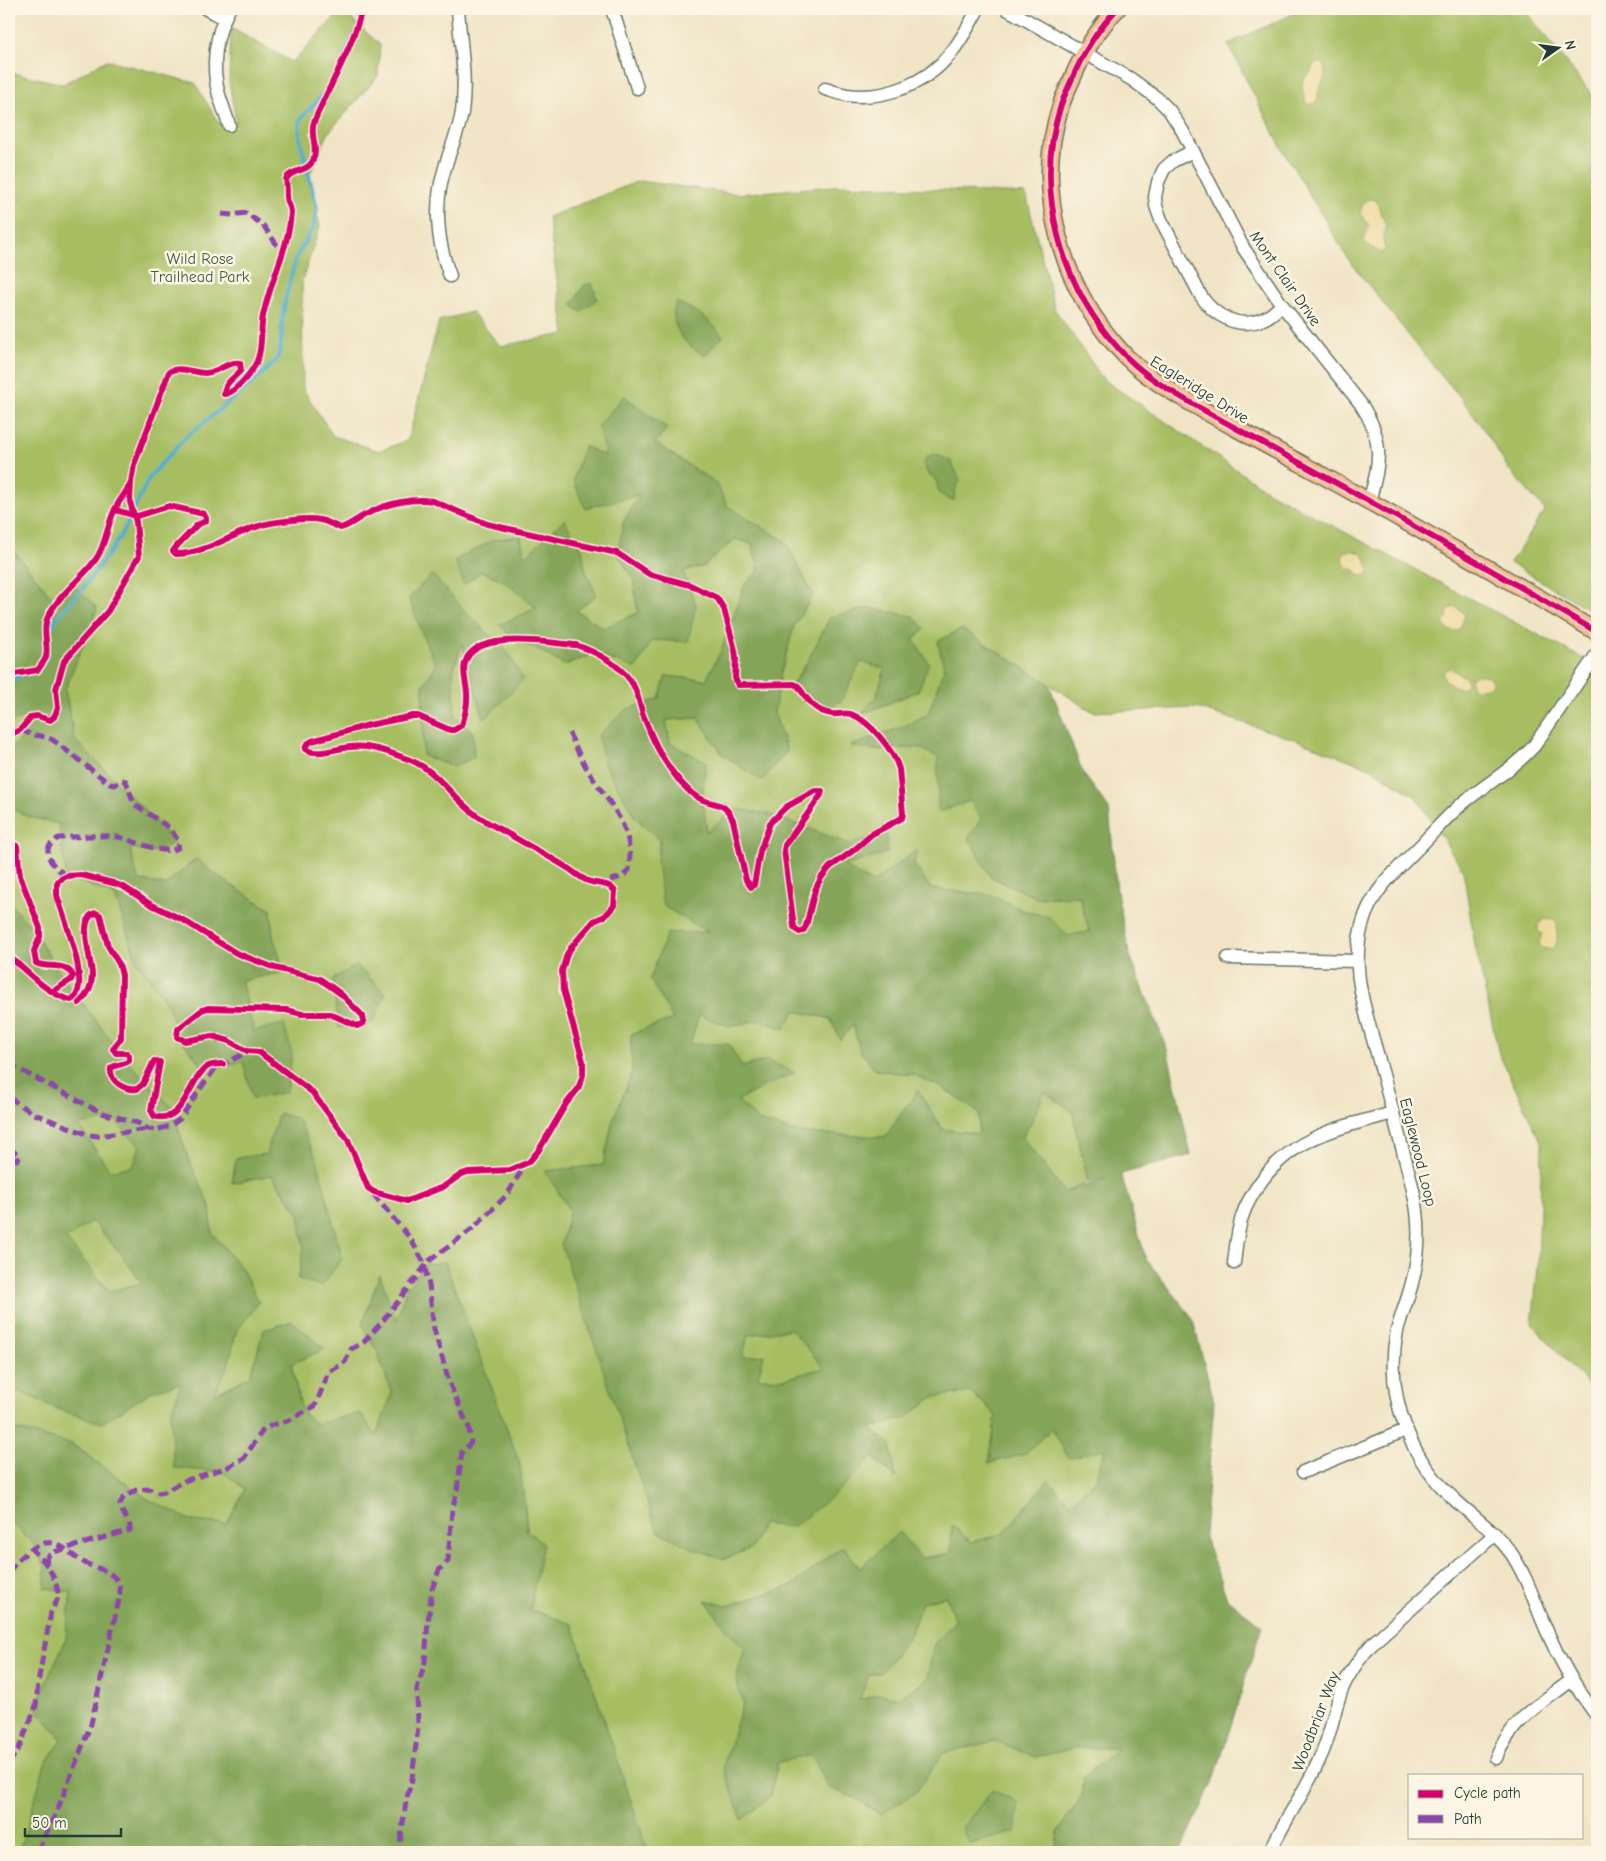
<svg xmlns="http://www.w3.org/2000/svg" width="1606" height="1861" viewBox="0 0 1606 1861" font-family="'Comic Neue',sans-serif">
	<rect width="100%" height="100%" fill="#fcf5e5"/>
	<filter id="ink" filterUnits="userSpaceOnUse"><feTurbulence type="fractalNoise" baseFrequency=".02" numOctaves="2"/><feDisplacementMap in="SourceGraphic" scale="10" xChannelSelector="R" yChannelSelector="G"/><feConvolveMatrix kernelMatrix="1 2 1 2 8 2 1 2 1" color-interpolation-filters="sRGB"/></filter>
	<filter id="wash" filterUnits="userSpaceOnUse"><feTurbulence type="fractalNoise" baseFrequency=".0096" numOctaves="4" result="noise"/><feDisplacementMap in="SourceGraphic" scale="20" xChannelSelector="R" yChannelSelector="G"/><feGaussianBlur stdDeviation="1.12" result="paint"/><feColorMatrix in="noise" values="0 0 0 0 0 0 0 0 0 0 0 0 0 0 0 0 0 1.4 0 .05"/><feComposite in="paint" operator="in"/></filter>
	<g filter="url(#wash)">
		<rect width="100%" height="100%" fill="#f0e4c5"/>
		<g fill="#a6bd62" stroke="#627d4b" fill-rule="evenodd">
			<polygon points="1304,9 1524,9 1597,101 1597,614 1510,563 1545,510 1509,470 1487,434 1461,398 1426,357 1348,259 1280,145 1228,44"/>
			<path d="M342 10 380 45 378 76 329 132 308 178 320 226 302 281 303 389 333 436 379 451 408 440 439 321 472 312 500 346 565 334 548 217 639 181 738 194 845 185 1026 194 1055 310 1104 380 1269 492 1597 666V1394L1532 1324 1538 1268 1542 1144 1499 1054 1475 945 1463 870 1416 797 1370 768 1297 740 1197 708 1093 712 962 629 938 641 944 668 928 714 905 726 875 750 918 747 938 757 939 811 970 801 1037 898 1079 896 1090 931 1068 936 1049 917 1022 910 992 895 931 889 914 864 917 851 872 883 843 866 887 853V835L849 844 769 814 734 809 707 833 702 797 706 762 670 743 666 720 698 718 723 755 787 751 774 713 779 680 794 626 813 595 785 541 727 506 717 484 655 443 667 429 624 396 640 495 623 523 618 554 633 578 638 613 603 628 576 611 596 595 585 569 582 549 524 557 521 536 481 571 504 581 537 608 499 625 515 640 537 649 564 665 595 654 636 668 652 640 696 605 683 571 704 566 735 539 752 544 759 572 745 584 721 651 706 680 666 676 659 699 627 709 605 765 635 817 660 840 657 861 709 932 674 1019 631 1034 632 1073 613 1120 603 1165 545 1171 570 1211 561 1244 724 1559 751 1548 762 1524 835 1494 873 1457 895 1477 869 1428 906 1418 933 1397 971 1392 996 1415 989 1463 1025 1454 1052 1427 1105 1449 1095 1482 1070 1503 1048 1481 1003 1534 971 1542 952 1526 951 1553 860 1568 843 1546 792 1586 727 1606 706 1600 730 1634 745 1648 736 1678 743 1703 723 1767 742 1819 770 1797 778 1762 812 1755 828 1787 855 1798 881 1814 917 1791 943 1753 995 1741 1036 1757 1074 1748H1119L1084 1777 1082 1796 1058 1832 1055 1852H895L860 1845 861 1852H648L572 1624 531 1610 534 1588 520 1465 445 1262 426 1265 407 1288 396 1321 379 1276 362 1325 377 1351 392 1394 376 1437 361 1413 316 1424 302 1412 291 1364 325 1349 264 1330 250 1376 213 1395 228 1366 236 1332 259 1302 242 1269 212 1233 210 1206 188 1158 171 1106 130 1064 61 976 32 928 9 903V806L26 816 59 824 66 877 115 895 137 962 168 1005 179 1037 205 1069 284 1024 254 1032 241 980 284 972 273 937 271 910 223 880 196 859 165 885 138 880 130 848 159 852 137 802 75 740 65 690 97 608 51 596 9 545V72L63 84 107 60 195 83 219 124 236 122 229 81 231 28 292 62ZM432 574 522 680 484 720 463 642 453 671 455 717 473 732 423 756V686L436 665 427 646 409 598ZM925 629 913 639 918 691 863 714 876 697 886 669 861 662 791 687 804 666ZM266 1155 317 1160 342 1258 298 1279 304 1248 299 1214 271 1175 232 1183 236 1158Z"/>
			<polygon points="34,713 19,742 9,750 9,723"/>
			<polygon points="795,1011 853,1024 861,1053 876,1070 915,1075 945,1089 979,1113 979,1134 942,1129 918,1090 885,1137 800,1133 758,1121 738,1100 794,1073 767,1060 742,1067 690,1044 699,1014 729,1026 761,1020 784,1028"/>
			<polygon points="1045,1091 1072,1111 1088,1182 1064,1192 1022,1137 1032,1121"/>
			<polygon points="113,1119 140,1145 133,1166 110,1171 78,1124"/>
			<polygon points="92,1221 121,1254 142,1283 109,1291 65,1239"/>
			<polygon points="792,1329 824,1368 783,1379 758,1378 742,1357 748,1335"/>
			<polygon points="182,1383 170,1416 223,1472 245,1489 227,1524 192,1521 146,1498 72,1444 9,1428 9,1387 58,1409 102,1423 152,1391"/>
			<polygon points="9,1520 35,1546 45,1567 45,1588 71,1591 66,1639 35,1707 62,1740 45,1764 25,1834 17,1852 9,1852"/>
			<polygon points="946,1596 955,1621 934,1644 927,1680 898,1698 880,1694 859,1700 869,1675 910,1635 922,1602"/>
		</g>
		<g fill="#84a458" stroke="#527046" fill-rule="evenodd">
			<polygon points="592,283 597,299 581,312 572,305 584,285"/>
			<path d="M676 302C696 310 710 319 723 337L705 355C684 346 668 325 676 302Z"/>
			<path d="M624 396 667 428 655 443 717 484 727 506 785 541 813 595 794 626 779 680 774 713 787 751 762 781 723 755 698 718 666 720 670 743 706 762 702 797 707 832 734 809 769 814 849 844 887 835V853L844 866 872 883 917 850 914 864 931 889 992 895 1022 910 1049 917 1068 936 1089 931 1079 896 1037 898 991 877 968 838 981 819 970 801 938 812V757L918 747 875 750 850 746 905 726 928 714 944 668 938 641 962 629 1049 684 1083 773 1109 809 1117 892 1129 953 1167 1049 1191 1155 1121 1174 1146 1259 1192 1317 1214 1401 1204 1535 1227 1599 1262 1626 1213 1783 1180 1852H1055L1058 1832 1082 1796 1084 1777 1118 1748H1074L1036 1757 995 1741 943 1753 917 1791 881 1814 855 1798 828 1787 812 1755 778 1762 770 1797 742 1820 723 1767 743 1704 736 1678 745 1648 730 1634 705 1600 727 1606 792 1586 843 1546 860 1568 899 1532 922 1559 951 1553 952 1525 971 1542 1003 1534 1048 1480 1070 1503 1095 1482 1105 1449 1068 1458 1052 1428 1025 1454 989 1463 996 1415 971 1392 933 1397 906 1418 870 1428 890 1444 896 1478 873 1457 835 1494 793 1527 762 1524 752 1548 724 1559 692 1548 657 1531 561 1244 570 1211 545 1171 603 1165 613 1120 632 1073 631 1034 673 1019 650 979 667 933 708 932 663 906 657 861 660 840 635 817 605 765 598 735 627 709 659 699 666 676 706 680 721 651 745 584 759 571 752 544 735 539 704 566 683 571 696 605 688 642 652 640 636 668 595 654 564 665 537 649 515 640 499 625 537 608 504 581 482 571 464 585 455 560 493 540 520 536 525 557 564 520 582 549 585 569 596 595 576 611 603 628 638 613 633 578 618 554 623 523 639 495 585 508 573 480 584 446 605 456 598 426ZM795 1011 830 1018 840 1040 853 1025 861 1053 876 1070 915 1075 945 1089 979 1113V1134L942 1129 918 1090 885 1137 800 1133 758 1121 738 1100 767 1084 795 1073 767 1060 742 1067 729 1044H690L699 1015 729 1026 761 1020 784 1029ZM1045 1092 1072 1111 1088 1182 1106 1179 1064 1192 1022 1137 1032 1121ZM791 1329 824 1368 783 1379 758 1378 764 1355 743 1357 748 1335ZM946 1596 955 1621 934 1644 927 1680 898 1698 880 1694 859 1700 869 1675 883 1671 910 1635 922 1602Z"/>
			<polygon points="934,454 951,461 960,480 956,487 954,500 948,499 939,493 936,480 930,476 923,464 927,457"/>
			<polygon points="9,545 51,596 76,587 97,608 65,690 75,740 137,802 174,842 159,852 130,848 138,880 165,885 196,859 223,880 271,910 273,937 285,972 241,981 254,1031 284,1024 292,1054 287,1092 253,1099 243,1062 205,1069 179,1037 168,1005 137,962 115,895 66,877 59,824 26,816 9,806 9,750 19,742 34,714 9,723"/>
			<polygon points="432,574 463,609 510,655 523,680 484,720 462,643 453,671 455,717 473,732 474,757 454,767 423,756 423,686 436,665 427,646 409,598"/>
			<polygon points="868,608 913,616 925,629 913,639 929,663 918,691 861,714 876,697 885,669 861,662 841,701 822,711 791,687 805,666 830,617"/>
			<path d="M9 903 32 928 61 976 130 1064 171 1106 188 1158 210 1206 212 1233 242 1269 259 1302 236 1332 228 1366 213 1395 250 1376 264 1330 292 1321 325 1349 291 1364 302 1412 316 1424 361 1413 376 1436 392 1394 377 1351 362 1325 380 1275 396 1320 407 1288 426 1264 445 1262 520 1465 527 1531 543 1544 534 1588 531 1610 572 1624 648 1852H420L411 1851 410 1852H17L25 1834 45 1764 62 1740 35 1707 66 1639 71 1592 45 1588V1567L35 1546 9 1520V1428L72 1444 146 1498 192 1521 227 1524 245 1489 223 1472 174 1468 170 1416 181 1383 152 1391 102 1423 58 1409 9 1387ZM113 1119 140 1146 133 1166 110 1171 78 1125ZM92 1221 121 1254 142 1283 109 1291 66 1239Z"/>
			<polygon points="356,965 386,993 373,1023 339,1028 332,980"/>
			<polygon points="279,1113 298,1119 317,1160 342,1259 321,1286 298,1279 304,1248 299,1214 272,1175 232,1183 236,1158 266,1154"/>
			<polygon points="992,1790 1019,1802 1015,1832 970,1844 962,1828"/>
		</g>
		<g fill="#eeda9e" stroke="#868c69">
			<polygon points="1320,62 1325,66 1325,76 1318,93 1318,100 1315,103 1309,105 1306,103 1302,87 1303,80 1311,72 1313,65"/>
			<polygon points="1367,199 1376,200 1386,227 1383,239 1385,249 1382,253 1365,244 1364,239 1369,226 1360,213 1363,204"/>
			<polygon points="1346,551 1354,551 1363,554 1369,569 1367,575 1360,576 1355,570 1346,568 1342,556"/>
			<path d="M1456 607 1465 614 1460 629 1454 632C1449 630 1443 628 1444 621L1447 618 1448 609Z"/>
			<polygon points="1450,668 1466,678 1467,684 1465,687 1459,689 1445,680 1443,674 1445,670"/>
			<polygon points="1477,675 1484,675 1490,678 1492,683 1490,687 1476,690 1472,687 1470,678"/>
			<polygon points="1544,919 1552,919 1557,924 1557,941 1554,947 1549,949 1542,948 1539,943 1542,934 1538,931 1538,925"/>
		</g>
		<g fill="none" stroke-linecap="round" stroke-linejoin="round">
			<polyline stroke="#50afcf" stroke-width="4" points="9,682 25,673 38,670 46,658 46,642 49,631 59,615 83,588 112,549 122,534 150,476 185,438 250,385 277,360 281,347 282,320 286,297 296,258 313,228 317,208 301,143 299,125 302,117 330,87 364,15"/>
		</g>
	</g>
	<g filter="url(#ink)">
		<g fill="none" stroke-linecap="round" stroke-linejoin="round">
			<defs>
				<g id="minor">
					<polyline points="206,9 224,18"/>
					<polyline points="612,9 637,88"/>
					<path d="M1007 9 1131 79 1157 98 1169 110 1182 130 1244 249 1282 305 1360 403C1384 438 1381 463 1369 501"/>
					<path d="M825 89C832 91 840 94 847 95 885 100 926 84 950 54 961 41 970 24 978 9"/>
					<path d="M229 125C226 115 222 105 219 95 211 67 215 35 229 9"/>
					<path d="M1193 151 1173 161 1164 169 1158 182 1155 197 1156 206 1161 220 1201 296C1214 316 1239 330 1263 319 1271 316 1276 310 1282 305"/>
					<path d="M450 276C437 243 434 205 444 171 449 151 459 132 462 112 467 78 460 42 458 9"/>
					<path d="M1597 654 1534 746C1514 768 1491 781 1468 799 1452 811 1438 827 1424 842 1403 864 1376 886 1365 916 1348 963 1364 1007 1377 1053 1386 1085 1394 1118 1403 1151 1408 1170 1414 1190 1417 1211 1420 1235 1418 1260 1412 1283 1408 1299 1401 1315 1397 1331 1390 1365 1394 1399 1407 1431 1417 1457 1433 1480 1454 1499 1473 1517 1495 1531 1511 1553 1527 1577 1535 1603 1546 1629 1559 1660 1577 1690 1597 1716"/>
					<polyline points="1228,958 1356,961"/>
					<path d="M1234 1263C1236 1248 1237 1232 1242 1217 1246 1204 1254 1191 1262 1180 1296 1135 1342 1127 1393 1113"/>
					<polyline points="1303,1472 1406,1430"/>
					<path d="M1496 1758C1511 1720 1541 1703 1572 1680"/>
					<path d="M1270 1852C1284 1820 1306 1791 1320 1758 1331 1736 1333 1712 1342 1689 1350 1671 1361 1656 1374 1642L1495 1534"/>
				</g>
				<path id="major" d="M1117 9C1097 30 1083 53 1072 79 1068 88 1064 96 1061 105 1033 189 1061 285 1119 349 1144 378 1181 397 1214 416 1243 432 1271 448 1300 463 1400 518 1499 574 1597 632"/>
			</defs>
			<use href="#minor" stroke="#687767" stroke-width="15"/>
			<use href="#major" stroke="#687767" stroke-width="19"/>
			<use href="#minor" stroke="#fff" stroke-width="12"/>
			<use href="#major" stroke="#fbbb8d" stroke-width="16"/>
			<g stroke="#8e44ad" stroke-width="5" stroke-dasharray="10 5" stroke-linecap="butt">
				<polyline points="222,214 232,215 246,213 263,225 277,245 283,251"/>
				<path d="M21 729C30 737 42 734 53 740L110 784 115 785 122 780 126 781 134 804 170 828 179 842 178 848C163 856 134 840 118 837 99 834 78 837 59 838 36 850 53 867 67 876"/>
				<path d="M569 733C575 745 580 757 587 769 608 803 635 826 629 870L622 877 601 883"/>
				<polyline points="9,887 11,898 9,907"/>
				<polyline points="9,1064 102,1113 138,1123 148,1129 156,1130 170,1126 180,1119 200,1089 215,1069 249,1051"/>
				<polyline points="9,1097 32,1113 89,1135 98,1136 148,1129"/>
				<polyline points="9,1147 20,1157 17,1160 9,1157"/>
				<polyline points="373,1194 410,1238 423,1261 429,1285 434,1329 449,1382 464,1417 468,1423 471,1443 462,1452 457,1491 452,1511 448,1561 439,1570 432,1589 428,1621 425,1662 417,1689 418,1727 412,1779 406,1801 399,1852"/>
				<path d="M46 1563 48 1556 54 1552 130 1530C131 1521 121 1514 120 1504L123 1498 136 1490 149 1489 159 1493 164 1492 184 1481 228 1467 244 1458 263 1430 272 1425 287 1421 315 1406 329 1372 345 1362 351 1349 364 1342 382 1322 429 1261 472 1229 507 1195 526 1163"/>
				<path d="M9 1572C16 1561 31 1546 45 1543 60 1540 71 1556 83 1562 94 1568 108 1569 117 1580 120 1584 120 1590 120 1595L91 1724 57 1811 37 1852"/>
				<path d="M9 1764 20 1746 36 1706 38 1683 51 1612 59 1596C55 1577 48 1562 32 1550"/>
			</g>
			<defs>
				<g id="cycleway">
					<path d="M1117 9C1097 30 1083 53 1072 79 1068 88 1064 96 1061 105 1033 189 1061 285 1119 349 1144 378 1181 397 1214 416 1243 432 1271 448 1300 463 1400 518 1499 574 1597 632"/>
					<path d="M9 675 38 670C40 666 45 661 46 657 49 645 42 631 47 619 55 598 82 579 96 559 106 545 107 525 115 509 119 501 125 494 129 486"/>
					<path d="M9 735 20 730 31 717 37 716 50 720 54 717 58 708 56 689 64 661 108 611 139 556 136 522 130 502 131 482 134 465 169 372C178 365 194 373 205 373 217 373 228 361 240 363L241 370C234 379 225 381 224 394H226C237 391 255 369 258 358 263 345 260 329 263 316 270 281 289 248 291 212 291 206 287 203 287 197 287 191 287 185 286 179 292 168 308 173 313 160 319 148 309 134 314 122 330 84 352 49 362 9"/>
					<path d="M9 846 12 844 17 846 20 876 40 928V937L34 951 36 963C47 969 66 961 73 976L71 980 53 991"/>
					<path d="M9 956C25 970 50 996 71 1000 94 989 62 915 57 895V883L59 880 67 876 81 875 113 883 124 887 150 904 183 920 236 953 275 968 320 979 341 994 363 1016V1023L357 1026 330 1014H302L286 1010 208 1008 202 1010 178 1029 177 1037 185 1041 212 1036 229 1041 247 1051 259 1052 312 1092 348 1140 368 1188 374 1192 407 1201 443 1187 462 1174 468 1172 510 1170 529 1162 539 1150 566 1104 578 1089 583 1075V1061L563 990 562 971 567 954 573 945 594 921 605 916 614 906 615 891C608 882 599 885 588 881 580 878 573 871 566 867 550 857 534 849 519 840 505 832 489 824 476 815 448 795 438 768 402 757 386 751 368 745 350 747 337 748 316 757 305 749L307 744 312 741 369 725 413 716H418L450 730H454L462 725C465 715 468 705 467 694 467 684 462 674 465 663 474 629 550 643 576 645 596 652 617 663 630 680 637 688 639 702 642 712 651 736 661 759 678 779 683 785 690 793 697 797 713 807 724 799 733 820L746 880 751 887 754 885 760 851 770 823 786 807 815 791H822L821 795 785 845 784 850 794 927 799 932 803 931 806 926 815 890 821 878 830 867 854 850 872 834 902 818 903 814 899 769C894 751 870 721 851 714 845 712 838 715 832 714 814 712 807 699 798 686L794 684 738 685 735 678 736 658 735 650 724 609 717 598 690 585 649 574 617 553 487 524 433 501C413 498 387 503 369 513 359 517 351 525 341 528 334 526 327 521 320 520 308 517 271 522 259 526 231 534 206 554 176 554L173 551 176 547 197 525 206 521V518L204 514 169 506 137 516 115 510"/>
					<path d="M79 1003C87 996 92 986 92 975 92 960 76 917 96 913L100 915 108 946 119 964 122 975 121 1038 113 1049 116 1053H127L129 1056V1061C124 1065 116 1064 111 1068 109 1081 125 1091 137 1089L143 1084 154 1061 160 1062 151 1110 154 1116C184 1126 189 1078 207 1067 211 1064 218 1064 223 1064"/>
				</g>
			</defs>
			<use href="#cycleway" stroke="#fcf5e5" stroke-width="9"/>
			<use href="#cycleway" stroke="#d6006c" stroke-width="6"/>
		</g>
	</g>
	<g text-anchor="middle" stroke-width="5" stroke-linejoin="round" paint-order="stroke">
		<g font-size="16" fill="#415d40" stroke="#fcf5e5">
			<text x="200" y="264">Wild Rose<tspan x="200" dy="18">Trailhead Park</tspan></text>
		</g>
		<g font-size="16" fill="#1f3d34" stroke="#fcf5e5">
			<text transform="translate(1286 278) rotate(55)" y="6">Mont Clair Drive</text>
			<text transform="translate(1200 389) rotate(32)" y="6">Eagleridge Drive</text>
			<text transform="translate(1419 1152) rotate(76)" y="6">Eaglewood Loop</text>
			<text transform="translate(1315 1721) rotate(-69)" y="6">Woodbriar Way</text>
		</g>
	</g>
	<rect width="1606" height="1861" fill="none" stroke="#fcf5e5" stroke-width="30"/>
	<rect x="1408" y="1774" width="175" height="65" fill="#fcf5e5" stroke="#a4ab9e"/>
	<rect x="1418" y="1790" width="25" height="8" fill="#d6006c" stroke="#a4ab9e"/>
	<text x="1454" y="1798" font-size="15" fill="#1f3d34">Cycle path</text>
	<rect x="1418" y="1815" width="25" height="8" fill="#8e44ad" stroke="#a4ab9e"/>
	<text x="1454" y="1824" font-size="15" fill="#1f3d34">Path</text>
	<g transform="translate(1558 48) rotate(76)" stroke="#fcf5e5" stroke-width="4" paint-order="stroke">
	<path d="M0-4L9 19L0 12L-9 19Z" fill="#1f3d34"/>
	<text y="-8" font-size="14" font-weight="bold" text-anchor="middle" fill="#1f3d34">N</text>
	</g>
	<path d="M25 1828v8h96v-8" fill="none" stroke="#1f3d34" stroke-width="2.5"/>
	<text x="32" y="1828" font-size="15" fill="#1f3d34" stroke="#fcf5e5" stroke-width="4" paint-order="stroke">50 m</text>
</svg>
